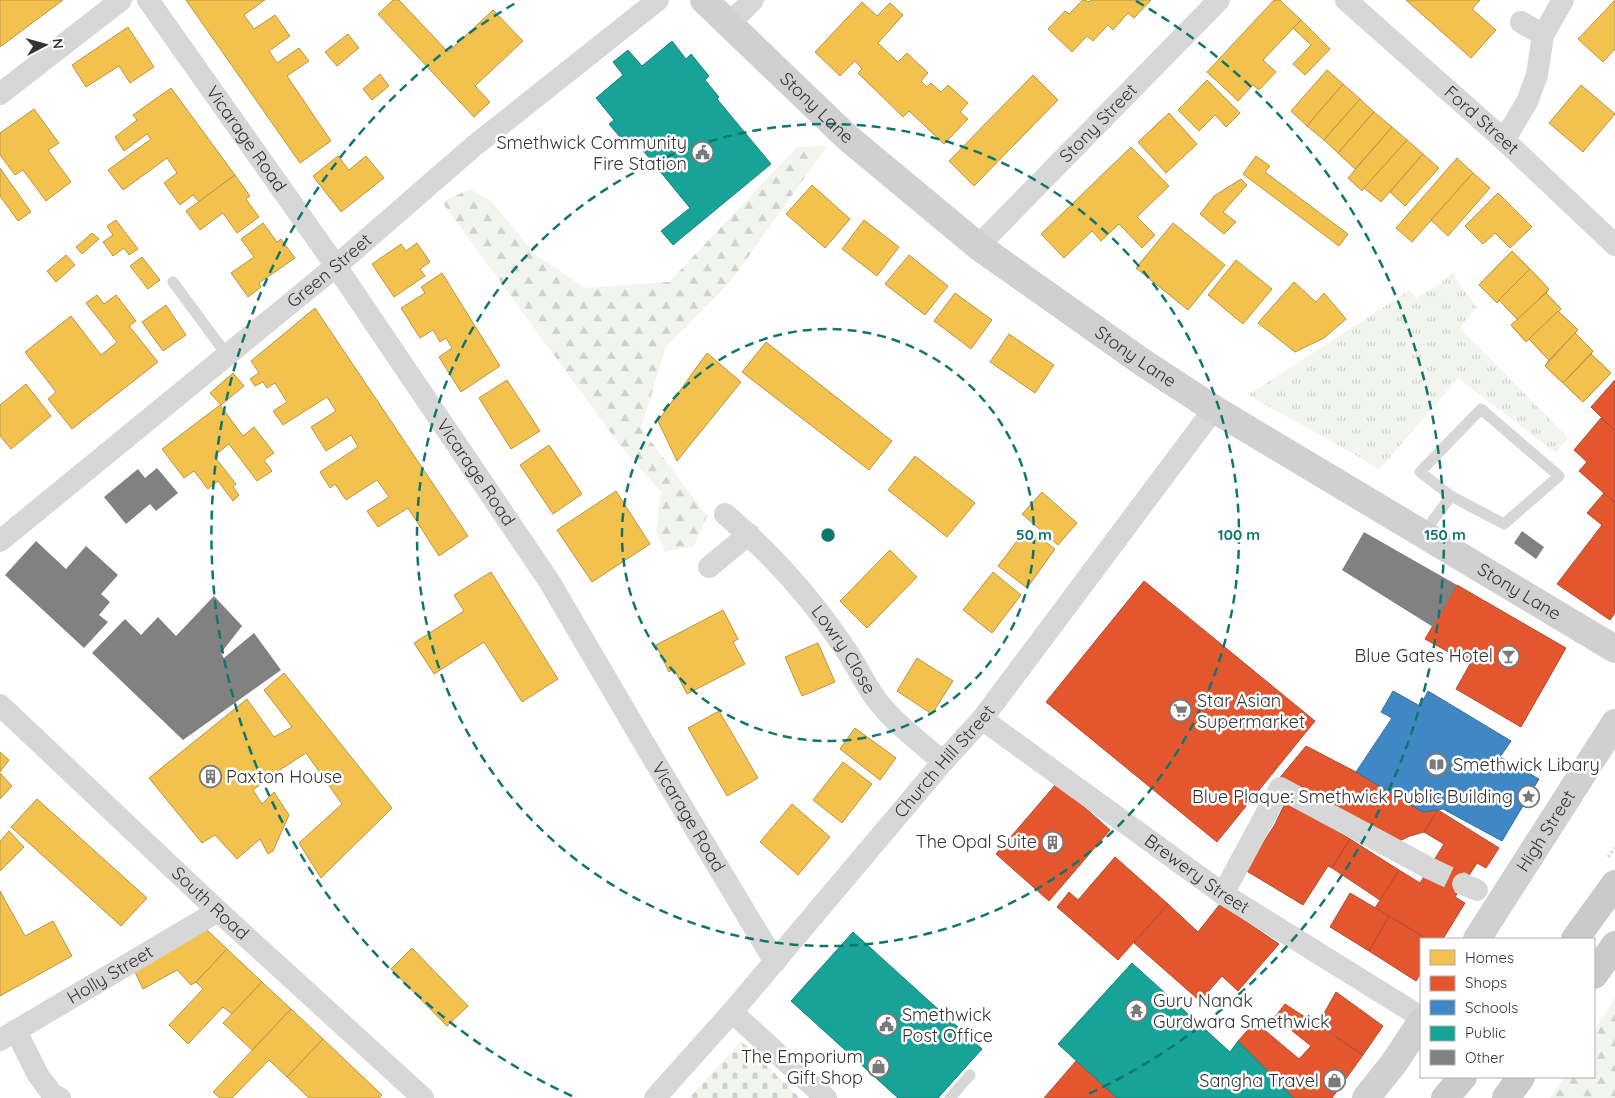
<svg xmlns="http://www.w3.org/2000/svg" width="1615" height="1098" viewBox="0 0 1615 1098" font-family="Quicksand,sans-serif">
	<defs>
		<pattern id="grass-tufts" width="24" height="20" patternUnits="userSpaceOnUse" patternTransform="scale(1.25)"><rect width="24" height="20" fill="#f1f5ed"/><path d="M3 7l-1-3M5 7V3M7 7l1-3M15 17l-1-3M17 17v-4M19 17l1-3" fill="none" stroke="#cfd2cc"/></pattern>
		<pattern id="forest-firs" width="22" height="20" patternUnits="userSpaceOnUse" patternTransform="scale(1.25)"><rect width="22" height="20" fill="#f1f5ed"/><path d="M5 1l3.5 6h-7zM16 11l3.5 6h-7z" fill="#cfd2cc"/></pattern>
		<pattern id="cemetery-stones" width="16" height="16" patternUnits="userSpaceOnUse" patternTransform="scale(1.25)"><rect width="16" height="16" fill="#f1f5ed"/><path d="M2 7V4a2 2 0 0 1 4 0v3zM10 15v-3a2 2 0 0 1 4 0v3z" fill="#cfd2cc"/></pattern>
	</defs>
	<rect width="100%" height="100%" fill="#fff"/>
	<polygon fill="url(#grass-tufts)" points="1453,272 1455,278 1477,307 1460,328 1568,438 1556,453 1458,378 1379,470 1356,455 1248,395 1410,290 1416,298 1441,283"/>
	<g fill="url(#forest-firs)">
		<polygon points="827,146 731,281 666,347 641,428 707,516 694,546 665,552 656,531 661,492 619,444 442,202 470,189 491,201 535,254 585,288 669,282 797,147"/>
		<polygon points="1615,998 1615,1098 1550,1098 1564,1077 1594,1077 1594,1031"/>
	</g>
	<polygon fill="url(#cemetery-stones)" points="741,1041 800,1098 689,1098"/>
	<g fill="#f2c14e" stroke="#b99646">
		<polygon points="0,0 63,0 0,47"/>
		<polygon points="186,0 265,0 244,15 254,29 275,15 290,36 269,51 277,63 299,48 309,61 287,76 331,141 300,163"/>
		<polygon points="393,0 399,0 448,52 493,10 523,41 475,86 490,102 474,117 378,14"/>
		<polygon points="1083,0 1090,2 1091,0 1151,0 1134,18 1128,13 1113,30 1108,25 1093,41 1087,36 1072,52 1048,29 1065,11 1069,14"/>
		<polygon points="1274,0 1280,0 1301,20 1263,60 1276,72 1259,90 1253,85 1238,101 1207,72"/>
		<polygon points="1406,0 1480,0 1472,9 1496,30 1471,58"/>
		<polygon points="1615,0 1615,49 1603,62 1578,39"/>
		<polygon points="862,2 877,16 890,3 903,15 878,43 898,62 907,53 928,73 921,81 927,87 931,83 941,92 948,85 968,103 960,112 968,119 944,144 909,111 903,117 858,73 862,69 855,61 840,76 815,52"/>
		<polygon points="1301,20 1330,49 1305,75 1293,64 1311,45 1293,28"/>
		<polygon points="128,27 154,67 130,83 119,66 86,87 72,65"/>
		<polygon points="348,34 359,48 337,66 325,52"/>
		<polygon points="1327,70 1343,84 1307,126 1291,111"/>
		<polygon points="380,74 389,86 372,100 363,89"/>
		<polygon points="1033,75 1058,100 974,186 949,161"/>
		<polygon points="1207,80 1240,113 1226,127 1215,115 1199,131 1178,110"/>
		<polygon points="1343,84 1360,99 1324,140 1307,126"/>
		<polygon points="1581,85 1615,114 1583,152 1549,123"/>
		<polygon points="171,88 235,175 199,202 193,195 180,205 164,183 177,173 167,158 123,190 108,170 151,139 147,134 124,151 115,137 137,120 133,115"/>
		<polygon points="1360,99 1374,112 1338,153 1324,140"/>
		<polygon points="34,109 59,143 48,150 71,182 46,201 23,170 15,175 0,155 0,133"/>
		<polygon points="1374,112 1392,127 1355,169 1338,153"/>
		<polygon points="1169,113 1197,144 1166,173 1138,142"/>
		<polygon points="1392,127 1407,140 1362,191 1348,178"/>
		<polygon points="1407,140 1423,154 1381,202 1364,188"/>
		<polygon points="1131,147 1169,186 1137,217 1155,235 1142,248 1119,224 1101,241 1092,231 1064,258 1041,234"/>
		<polygon points="1423,154 1439,168 1405,206 1390,192"/>
		<polygon points="338,156 349,170 366,156 384,178 341,212 313,176"/>
		<polygon points="1256,156 1270,166 1265,172 1348,234 1339,246 1243,174"/>
		<polygon points="1457,158 1473,173 1412,242 1396,228"/>
		<polygon points="0,168 31,212 18,221 0,196"/>
		<polygon points="1473,173 1490,188 1448,236 1431,220"/>
		<polygon points="235,175 250,196 246,199 259,217 237,233 223,213 200,230 186,211"/>
		<polygon points="1241,179 1247,185 1223,212 1236,222 1224,234 1200,214 1214,196"/>
		<polygon points="812,185 850,219 825,248 786,214"/>
		<polygon points="1498,193 1532,227 1510,248 1495,233 1483,244 1465,226"/>
		<polygon points="116,220 138,249 129,255 124,248 113,256 103,242 113,235 107,226"/>
		<polygon points="864,220 899,247 877,276 842,249"/>
		<polygon points="263,223 277,242 281,239 295,258 259,283 261,287 248,297 231,273 254,257 241,239"/>
		<polygon points="1173,223 1225,265 1188,310 1136,268"/>
		<polygon points="92,233 99,239 82,254 76,247"/>
		<polygon points="417,243 430,262 420,269 425,276 394,297 372,264 401,244 406,251"/>
		<polygon points="1512,251 1530,269 1497,303 1479,285"/>
		<polygon points="1512,251 1549,289 1546,293 1561,309 1558,311 1578,330 1575,333 1593,351 1591,354 1611,373 1583,402 1545,366 1549,360 1529,339 1526,342 1511,325 1518,320 1499,300 1497,303 1479,285"/>
		<polygon points="66,255 75,265 56,282 47,271"/>
		<polygon points="909,255 948,286 925,315 885,284"/>
		<polygon points="142,257 160,280 148,289 130,266"/>
		<polygon points="1236,260 1272,289 1243,324 1208,295"/>
		<polygon points="1530,269 1549,289 1518,320 1499,300"/>
		<polygon points="442,273 500,366 461,392 439,357 452,348 446,338 440,342 433,330 420,338 401,308 425,293 421,287"/>
		<polygon points="1294,282 1316,302 1324,293 1346,319 1324,338 1295,352 1258,323"/>
		<polygon points="955,293 992,320 971,349 934,321"/>
		<polygon points="1546,293 1561,309 1526,342 1511,325"/>
		<polygon points="97,295 104,304 116,295 136,321 129,326 158,362 72,429 48,399 56,392 25,352 71,316 101,355 117,342 86,303"/>
		<polygon points="166,305 186,335 163,351 142,322"/>
		<polygon points="315,308 468,536 439,556 408,508 378,527 367,511 389,497 377,480 346,500 335,484 330,488 320,472 358,447 351,435 326,451 311,427 336,411 327,397 283,425 273,411 287,402 275,383 267,388 263,382 255,386 250,379 259,373 251,361"/>
		<polygon points="1558,311 1578,330 1549,360 1529,339"/>
		<polygon points="1575,333 1593,351 1563,383 1545,366"/>
		<polygon points="1009,334 1054,365 1035,393 990,362"/>
		<polygon points="766,342 892,441 869,470 742,372"/>
		<polygon points="707,353 741,382 677,461 658,421"/>
		<polygon points="1591,354 1611,373 1583,402 1563,383"/>
		<polygon points="233,373 244,386 221,405 210,393"/>
		<polygon points="507,380 540,431 511,449 479,398"/>
		<polygon points="26,384 51,416 11,449 0,436 0,405"/>
		<polygon points="220,405 243,436 254,427 274,453 264,460 272,471 257,481 229,444 214,456 236,484 233,487 239,495 233,501 218,481 208,489 194,471 184,478 162,449"/>
		<polygon points="549,445 582,494 553,514 520,465"/>
		<polygon points="915,456 975,503 947,537 888,490"/>
		<polygon points="616,491 650,544 592,582 557,530"/>
		<polygon points="1042,492 1077,523 1058,545 1022,514"/>
		<polygon points="1027,528 1055,549 1027,588 998,566"/>
		<polygon points="890,550 917,577 867,628 840,601"/>
		<polygon points="491,572 558,679 522,702 484,642 434,674 414,643 464,611 454,595"/>
		<polygon points="993,572 1021,595 992,633 963,610"/>
		<polygon points="723,610 738,639 733,642 745,664 687,694 674,669 669,672 656,645"/>
		<polygon points="818,643 835,682 802,696 785,657"/>
		<polygon points="917,658 953,681 932,714 897,691"/>
		<polygon points="284,673 392,808 321,878 299,843 342,804 306,753 272,775 253,790 262,804 274,792 289,815 273,851 268,854 260,839 237,859 215,835 202,843 149,778 247,699 274,737 292,727 264,690"/>
		<polygon points="719,711 758,778 727,796 688,728"/>
		<polygon points="855,728 896,758 880,780 840,749"/>
		<polygon points="0,752 9,760 0,772"/>
		<polygon points="843,762 872,784 842,823 813,800"/>
		<polygon points="0,773 12,786 0,799"/>
		<polygon points="37,799 147,898 121,926 11,827"/>
		<polygon points="792,804 830,837 798,875 760,842"/>
		<polygon points="9,831 24,847 0,871 0,841"/>
		<polygon points="0,891 25,936 53,921 72,956 0,996"/>
		<polygon points="203,926 227,949 196,982 191,985 177,970 143,989 134,970"/>
		<polygon points="412,948 468,1006 447,1026 391,969"/>
		<polygon points="227,949 262,982 232,1014 223,1007 188,1044 169,1025 203,989 196,982"/>
		<polygon points="262,982 291,1009 252,1050 223,1023"/>
		<polygon points="291,1009 323,1039 287,1077 269,1060 232,1098 220,1098 213,1092"/>
		<polygon points="323,1039 382,1095 379,1098 309,1098 287,1077"/>
	</g>
	<g fill="#e4572e" stroke="#af4c30">
		<polygon points="1615,380 1615,431 1591,407"/>
		<polygon points="1601,418 1615,431 1615,503 1579,471 1587,462 1574,450"/>
		<polygon points="1604,493 1615,503 1615,613 1610,620 1557,584 1602,525 1587,513"/>
		<polygon points="1144,581 1315,721 1217,842 1046,702"/>
		<polygon points="1457,585 1566,648 1521,727 1456,689 1470,664 1425,639"/>
		<polygon points="1306,746 1356,772 1423,812 1438,810 1424,832 1410,836 1395,843 1355,821 1305,788 1278,780"/>
		<polygon points="1057,783 1110,830 1049,901 996,854"/>
		<polygon points="1287,799 1350,839 1332,868 1328,866 1303,905 1245,870 1274,826"/>
		<polygon points="1438,810 1499,848 1486,868 1477,863 1455,897 1465,903 1443,939 1427,939 1375,908 1399,870 1420,883 1444,844 1424,832"/>
		<polygon points="1350,839 1399,870 1380,900 1332,868"/>
		<polygon points="1115,857 1168,904 1118,960 1057,907 1069,892 1078,900"/>
		<polygon points="1350,893 1389,916 1369,951 1330,927"/>
		<polygon points="1168,904 1198,932 1220,904 1279,944 1238,991 1222,976 1200,1001 1134,943"/>
		<polygon points="1389,916 1427,939 1421,939 1421,973 1416,981 1369,951"/>
		<polygon points="1336,992 1383,1026 1363,1055 1318,1024"/>
		<polygon points="1285,1004 1363,1055 1332,1098 1294,1098 1238,1041 1255,1022 1299,1059 1311,1046 1275,1017"/>
		<polygon points="1076,1061 1117,1098 1044,1098"/>
	</g>
	<polygon fill="#3f88c5" stroke="#3b6e99" points="1393,691 1420,706 1428,691 1511,741 1500,757 1539,779 1502,841 1443,809 1423,812 1356,772 1392,718 1381,712"/>
	<g fill="#17a398" stroke="#1f817a">
		<polygon points="672,41 686,59 691,54 709,76 705,80 719,97 717,99 771,164 673,245 661,231 690,208 632,137 625,143 609,124 614,120 596,98 623,75 613,62 628,50 642,66"/>
		<polygon points="853,932 982,1049 938,1098 898,1098 791,1001"/>
		<polygon points="1132,963 1230,1052 1238,1041 1294,1098 1117,1098 1058,1044"/>
	</g>
	<g fill="#818181">
		<polygon points="157,468 178,493 156,511 150,504 126,524 104,497 138,469 145,478"/>
		<polygon points="1522,531 1544,547 1536,559 1514,543"/>
		<polygon points="1364,532 1457,585 1433,627 1342,570"/>
		<polygon points="36,541 66,569 86,546 118,575 101,594 110,602 99,615 108,622 84,648 5,575"/>
		<polygon points="214,596 242,626 221,653 224,658 254,633 281,670 183,740 92,653 125,619 141,635 158,617 176,636"/>
	</g>
	<g fill="none" stroke-linecap="round" stroke-linejoin="round">
		<polyline stroke="#d6d6d6" stroke-width="22" stroke-dasharray="22 11" stroke-linecap="butt" points="1429,868 1463,884"/>
		<polyline stroke="#d6d6d6" stroke-width="3" stroke-dasharray="2.5 2.5" stroke-linecap="butt" points="1608,857 1615,848"/>
		<g stroke="#d7d7d7" stroke-width="11">
			<polyline points="173,282 227,355"/>
			<polygon points="1481,409 1559,476 1504,524 1451,496 1420,472"/>
			<polyline points="1423,534 1451,496"/>
			<polyline points="950,1098 970,1075"/>
		</g>
		<g stroke="#d7d7d7" stroke-width="22">
			<path id="s1" d="M148 0 336 266 549 581 641 738 775 962"/>
			<path id="s2" d="M1346 0 1504 140 1615 245"/>
			<polyline points="1521,22 1543,35"/>
			<polyline points="729,24 753,0"/>
			<polyline points="0,94 121,0"/>
			<polyline points="1504,140 1527,102 1537,75 1543,35 1563,0"/>
			<path id="s3" d="M978 246 1219 0"/>
			<path id="s4" d="M725 514C770 552 811 598 844 647 856 664 864 683 876 699 894 723 920 742 943 762"/>
			<path id="s5" d="M0 541 336 266 474 146 658 0"/>
			<polyline points="709,567 749,534"/>
			<path id="s6" d="M0 705 218 911 423 1098"/>
			<path id="s7" d="M982 719 1223 894 1421 1017"/>
			<polyline points="1463,884 1477,890"/>
			<polyline points="1223,894 1280,788 1429,868"/>
			<polyline points="732,1012 826,1098"/>
			<polyline points="16,1031 38,1075 53,1095 60,1098"/>
			<path id="s8" d="M0 1040 218 911"/>
			<path id="s9" d="M655 1098 732 1012 943 762 982 719 1214 409"/>
		</g>
		<g stroke="#d0d0d0" stroke-width="28">
			<path id="s10" d="M704 0 848 138 978 246 1142 362 1214 409 1615 649"/>
			<path id="s11" d="M1477 939 1615 723"/>
			<polyline points="1366,1098 1394,1063 1421,1022"/>
		</g>
		<g stroke="#cacaca" stroke-width="28">
			<polyline points="1575,939 1615,884"/>
			<polyline points="1594,975 1615,945"/>
			<polyline points="1445,1098 1463,1077"/>
			<polyline points="1506,1098 1521,1077"/>
		</g>
	</g>
	<g fill="none" stroke="#0f766e" stroke-width="2.5" stroke-dasharray="9 6">
		<circle cx="828" cy="535" r="206"/>
		<circle cx="828" cy="535" r="411"/>
		<path d="M572 1096A617 617 0 0 1 519 1M1136 1A617 617 0 0 1 1084 1096"/>
	</g>
	<defs>
		<symbol id="civic-ring" viewBox="-11 -11 22 22"><circle r="9.5" fill="#fff" stroke="#7a7a7a" stroke-width="1.5"/><path d="M-.6-6.5H3V-4.5H.6V-3L4-1V1h2V6H-6V1h2V-1L-.6-3ZM-1.2 2.5V6h2.4V2.5Z" fill="#7a7a7a"/></symbol>
		<symbol id="bar-ring" viewBox="-11 -11 22 22"><circle r="9.5" fill="#fff" stroke="#7a7a7a" stroke-width="1.5"/><path d="M-6-5H6L.8 .8V4.5H3.5V6h-7V4.5H-.8V.8Z" fill="#7a7a7a"/></symbol>
		<symbol id="supermarket-ring" viewBox="-11 -11 22 22"><circle r="9.5" fill="#fff" stroke="#7a7a7a" stroke-width="1.5"/><path d="M-6-5.5h2.5l.6 2H6L4.5 2H-2.5L-4.4-4H-6ZM-1.5 3.2a1.3 1.3 0 1 0 .1 0ZM3 3.2a1.3 1.3 0 1 0 .1 0Z" fill="#7a7a7a"/></symbol>
		<symbol id="library-ring" viewBox="-11 -11 22 22"><circle r="9.5" fill="#fff" stroke="#7a7a7a" stroke-width="1.5"/><path d="M-6-4Q-3-5.5-.7-3.5V5Q-3 3-6 4ZM6-4Q3-5.5 .7-3.5V5Q3 3 6 4Z" fill="#7a7a7a"/></symbol>
		<symbol id="building-ring" viewBox="-11 -11 22 22"><circle r="9.5" fill="#fff" stroke="#7a7a7a" stroke-width="1.5"/><path d="M-4-6H4V6H1V3H-1V6H-4ZM-2.5-4.3h1.7v1.8h-1.7ZM.8-4.3h1.7v1.8H.8ZM-2.5-1h1.7V.8h-1.7ZM.8-1h1.7V.8H.8Z" fill="#7a7a7a"/></symbol>
		<symbol id="sight-ring" viewBox="-11 -11 22 22"><circle r="9.5" fill="#fff" stroke="#7a7a7a" stroke-width="1.5"/><path d="M0-6L1.8-2.2L6-1.7L2.9 1.2L3.7 5.4L0 3.3L-3.7 5.4L-2.9 1.2L-6-1.7L-1.8-2.2Z" fill="#7a7a7a"/></symbol>
		<symbol id="temple-ring" viewBox="-11 -11 22 22"><circle r="9.5" fill="#fff" stroke="#7a7a7a" stroke-width="1.5"/><path d="M0-6L5-2H3V0L6.5 2.5H4V6H1.5V3h-3V6H-4V2.5H-6.5L-3 0V-2H-5Z" fill="#7a7a7a"/></symbol>
		<symbol id="shop-ring" viewBox="-11 -11 22 22"><circle r="9.5" fill="#fff" stroke="#7a7a7a" stroke-width="1.5"/><path d="M-5-2.5h2.3a2.7 3.5 0 0 1 5.4 0H5L5.5 6h-11ZM-1.5-2.5h3a1.5 2.3 0 0 0-3 0Z" fill="#7a7a7a"/></symbol>
	</defs>
	<g fill-rule="evenodd">
		<use href="#civic-ring" x="690" y="140" width="25" height="25"/>
		<use href="#bar-ring" x="1496" y="644" width="25" height="25"/>
		<use href="#supermarket-ring" x="1168" y="698" width="25" height="25"/>
		<use href="#library-ring" x="1424" y="752" width="25" height="25"/>
		<use href="#building-ring" x="198" y="764" width="25" height="25"/>
		<use href="#sight-ring" x="1516" y="784" width="25" height="25"/>
		<use href="#building-ring" x="1040" y="830" width="25" height="25"/>
		<use href="#temple-ring" x="1124" y="998" width="25" height="25"/>
		<use href="#civic-ring" x="874" y="1012" width="25" height="25"/>
		<use href="#shop-ring" x="866" y="1054" width="25" height="25"/>
		<use href="#shop-ring" x="1322" y="1068" width="25" height="25"/>
	</g>
	<g text-anchor="middle" stroke-width="5" stroke-linejoin="round" paint-order="stroke">
		<g font-size="18" fill="#333" stroke="#fff">
			<text dy="6" stroke="none"><textPath href="#s10" startOffset="156">Stony Lane</textPath></text>
			<text dy="6" stroke="none"><textPath href="#s2" startOffset="181">Ford Street</textPath></text>
			<text dy="6" stroke="none"><textPath href="#s3" startOffset="172">Stony Street</textPath></text>
			<text dy="6" stroke="none"><textPath href="#s1" startOffset="170">Vicarage Road</textPath></text>
			<text dy="6" stroke="none"><textPath href="#s5" startOffset="426">Green Street</textPath></text>
			<text dy="6" stroke="none"><textPath href="#s10" startOffset="561">Stony Lane</textPath></text>
			<text dy="6" stroke="none"><textPath href="#s1" startOffset="575">Vicarage Road</textPath></text>
			<text dy="6" stroke="none"><textPath href="#s10" startOffset="1011">Stony Lane</textPath></text>
			<text dy="6" stroke="none"><textPath href="#s4" startOffset="181">Lowry Close</textPath></text>
			<text dy="6" stroke="none"><textPath href="#s9" startOffset="444">Church Hill Street</textPath></text>
			<text dy="6" stroke="none"><textPath href="#s1" startOffset="980">Vicarage Road</textPath></text>
			<text dy="6" stroke="none"><textPath href="#s11" startOffset="128">High Street</textPath></text>
			<text dy="6" stroke="none"><textPath href="#s7" startOffset="265">Brewery Street</textPath></text>
			<text dy="6" stroke="none"><textPath href="#s6" startOffset="289">South Road</textPath></text>
			<text dy="6" stroke="none"><textPath href="#s8" startOffset="128">Holly Street</textPath></text>
		</g>
		<g font-size="18" fill="#333" stroke="#fff" text-anchor="end">
			<text x="687" y="149">Smethwick Community<tspan x="687" dy="21">Fire Station</tspan></text>
			<text x="1493" y="662">Blue Gates Hotel</text>
			<text x="1197" y="707" text-anchor="start">Star Asian<tspan x="1197" dy="21">Supermarket</tspan></text>
			<text x="1453" y="771" text-anchor="start">Smethwick Libary</text>
			<text x="226" y="783" text-anchor="start">Paxton House</text>
			<text x="1513" y="803">Blue Plaque: Smethwick Public Building</text>
			<text x="1037" y="848">The Opal Suite</text>
			<text x="1153" y="1007" text-anchor="start">Guru Nanak<tspan x="1153" dy="21">Gurdwara Smethwick</tspan></text>
			<text x="902" y="1021" text-anchor="start">Smethwick<tspan x="902" dy="21">Post Office</tspan></text>
			<text x="863" y="1063">The Emporium<tspan x="863" dy="21">Gift Shop</tspan></text>
			<text x="1319" y="1087">Sangha Travel</text>
		</g>
	</g>
	<circle cx="828" cy="535" r="8" fill="#0f766e" stroke="#fff" stroke-width="2.5"/>
	<g font-size="15" text-anchor="middle" font-weight="bold" fill="#0f766e" stroke="#fff" stroke-width="5" stroke-linejoin="round" paint-order="stroke">
		<text x="1034" y="540">50 m</text>
		<text x="1239" y="540">100 m</text>
		<text x="1445" y="540">150 m</text>
	</g>
	<rect x="1420" y="938" width="175" height="140" fill="#ffffff" stroke="#adadad"/>
	<rect x="1430" y="950" width="25" height="15" fill="#f2c14e" stroke="#adadad"/>
	<text x="1465" y="963" font-size="15" fill="#333333">Homes</text>
	<rect x="1430" y="976" width="25" height="15" fill="#e4572e" stroke="#adadad"/>
	<text x="1465" y="988" font-size="15" fill="#333333">Shops</text>
	<rect x="1430" y="1000" width="25" height="15" fill="#3f88c5" stroke="#adadad"/>
	<text x="1465" y="1013" font-size="15" fill="#333333">Schools</text>
	<rect x="1430" y="1026" width="25" height="15" fill="#17a398" stroke="#adadad"/>
	<text x="1465" y="1038" font-size="15" fill="#333333">Public</text>
	<rect x="1430" y="1050" width="25" height="15" fill="#818181" stroke="#adadad"/>
	<text x="1465" y="1063" font-size="15" fill="#333333">Other</text>
	<g transform="translate(45 45) rotate(84)" stroke="#ffffff" stroke-width="4" paint-order="stroke">
	<path d="M0-4L9 19L0 12L-9 19Z" fill="#333333"/>
	<text y="-8" font-size="14" font-weight="bold" text-anchor="middle" fill="#333333">N</text>
	</g>
</svg>
